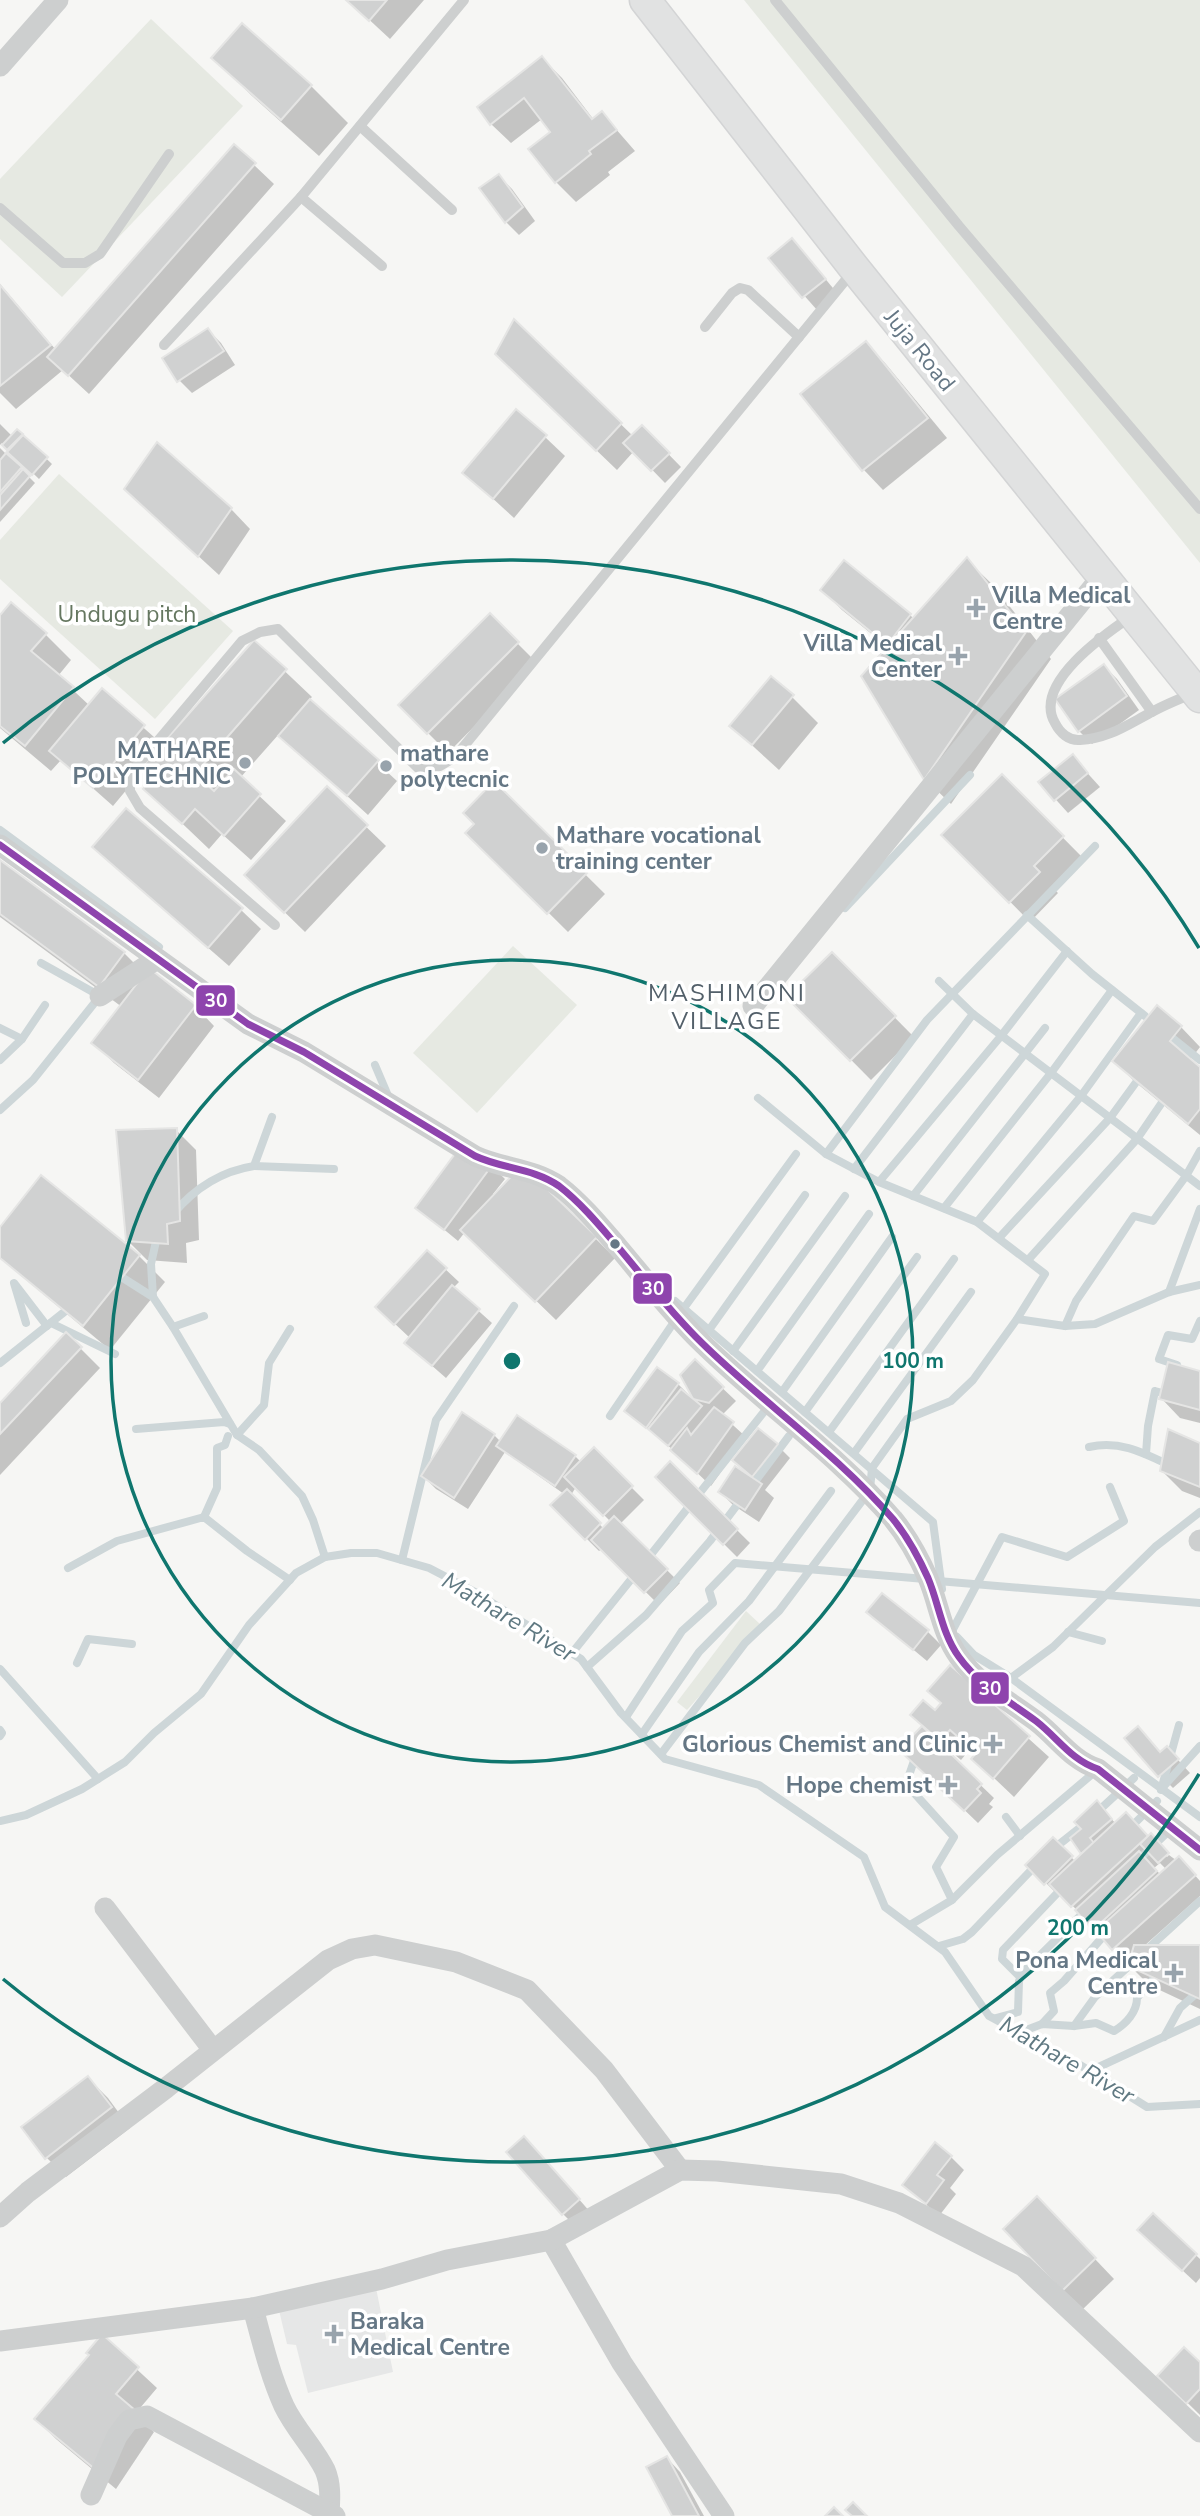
<svg xmlns="http://www.w3.org/2000/svg" width="1200" height="2516" viewBox="0 0 1200 2516" font-family="'Nunito Sans',sans-serif">
	<rect width="100%" height="100%" fill="#f6f6f4"/>
	<polygon fill="#e6e7e7" points="375,2283 393,2372 308,2393 296,2345 287,2344 278,2306"/>
	<g fill="#e6e9e2">
		<polygon points="744,0 1200,0 1200,563"/>
		<polygon points="151,19 243,106 62,297 0,239 0,179"/>
		<polygon points="59,474 233,631 155,719 0,579 0,540"/>
		<polygon points="513,946 577,1005 477,1113 413,1053"/>
		<polygon points="746,1611 762,1626 687,1710 677,1702"/>
	</g>
	<g fill="#0003" fill-rule="evenodd">
		<polygon points="348,0 424,0 390,39"/>
		<polygon points="242,25 311,86 348,123 319,156 251,95 214,58"/>
		<polygon points="542,58 562,78 594,120 602,113 635,151 608,172 610,175 576,202 556,182 553,132 542,119 511,143 491,124"/>
		<polygon points="254,165 274,184 89,394 63,370 16,409 0,393 0,284 56,350"/>
		<polygon points="499,176 512,189 535,221 519,235 506,222"/>
		<polygon points="804,253 837,293 817,310 771,258"/>
		<polygon points="514,321 633,436 642,427 681,467 665,483 634,451 617,470 517,374"/>
		<polygon points="208,330 221,343 235,365 192,393 179,380"/>
		<polygon points="866,343 885,363 947,438 883,490 864,470 802,395"/>
		<polygon points="0,424 12,436 17,431 52,464 39,479 2,443 0,445"/>
		<polygon points="545,437 565,456 514,518 465,473"/>
		<polygon points="0,448 35,483 0,522"/>
		<polygon points="146,508 231,509 250,529 219,575"/>
		<polygon points="967,560 993,585 1051,659 951,804 925,779 889,648 842,610 822,590 910,615 914,619"/>
		<polygon points="490,616 537,663 448,753 400,705"/>
		<polygon points="0,617 45,634 71,660 58,676 90,706 102,691 163,745 254,642 312,697 309,700 397,781 368,815 279,734 240,778 286,821 251,860 222,834 209,849 145,788 153,780 143,770 113,806 61,760 51,771 0,728"/>
		<polygon points="1104,666 1117,679 1139,710 1092,744 1079,731"/>
		<polygon points="792,697 818,723 779,770 731,726"/>
		<polygon points="1072,756 1100,787 1068,813 1040,782"/>
		<polygon points="1002,776 1082,857 1052,887 1058,893 1030,922 944,835"/>
		<polygon points="494,784 605,894 568,932 468,833 476,824"/>
		<polygon points="327,789 386,846 305,932 266,894"/>
		<polygon points="0,862 124,953 146,975 195,1006 214,1026 159,1098 114,1063 94,1043 122,1007 0,917"/>
		<polygon points="114,866 241,910 261,929 229,966"/>
		<polygon points="832,954 914,1037 871,1080 789,997"/>
		<polygon points="1181,1027 1200,1047 1190,1060 1200,1069 1200,1135 1134,1081 1114,1061"/>
		<polygon points="176,1130 196,1150 199,1240 186,1243 187,1263 147,1260 127,1240"/>
		<polygon points="492,1166 505,1179 493,1194 495,1196 595,1238 615,1258 556,1320 465,1232 458,1241 418,1208"/>
		<polygon points="42,1177 139,1256 165,1282 110,1350 0,1258 0,1229"/>
		<polygon points="427,1252 459,1282 453,1288 492,1323 446,1378 406,1343 410,1338 377,1307"/>
		<polygon points="66,1334 100,1368 0,1475 0,1405"/>
		<polygon points="695,1362 736,1401 722,1415 746,1437 711,1486 672,1449 626,1411 657,1369 678,1384 699,1405 682,1376"/>
		<polygon points="1200,1372 1200,1423 1180,1418 1161,1398"/>
		<path d="M494 1435 501 1442 575 1456 581 1462 594 1450 644 1500 620 1524 680 1583 659 1605 602 1549 599 1551 553 1505 564 1494 505 1452 468 1509 436 1489 423 1476ZM576 1487 611 1522 604 1529 571 1495Z"/>
		<polygon points="1200,1444 1200,1498 1182,1491 1162,1471"/>
		<polygon points="777,1445 790,1458 765,1490 774,1498 759,1522 733,1505 720,1492 752,1477 735,1460"/>
		<polygon points="670,1464 750,1543 737,1557 657,1477"/>
		<polygon points="868,1612 928,1632 941,1645 927,1661"/>
		<polygon points="950,1668 1049,1757 1014,1797 974,1759 978,1754 971,1748 961,1760 941,1743 939,1745 994,1798 989,1804 993,1807 978,1823 902,1750 943,1703"/>
		<polygon points="1167,1748 1190,1773 1173,1788 1160,1775 1161,1754"/>
		<path d="M1097 1803 1116 1824 1126 1814 1167 1857 1169 1855 1192 1872 1200 1881V1896L1143 1947H1200V2009L1149 1985 1129 1965 1132 1956 1127 1961 1061 1894 1059 1896 1028 1865 1053 1839 1076 1862 1083 1854 1084 1829ZM1160 1863 1167 1870 1161 1875 1154 1868Z"/>
		<polygon points="88,2078 108,2098 130,2128 66,2177 46,2157"/>
		<polygon points="537,2151 591,2213 576,2227 563,2214"/>
		<polygon points="951,2157 964,2170 950,2188 956,2194 939,2216 904,2185"/>
		<polygon points="1153,2215 1200,2259 1200,2278 1196,2283 1153,2243"/>
		<polygon points="1056,2218 1114,2279 1083,2309 1063,2290"/>
		<polygon points="102,2337 157,2388 135,2414 154,2432 116,2489 56,2439 36,2419 91,2355"/>
		<polygon points="1200,2365 1200,2415 1160,2376"/>
		<polygon points="667,2458 680,2472 704,2516 674,2516"/>
	</g>
	<g fill="none" stroke-linecap="round" stroke-linejoin="round">
		<g stroke="#cdd6d8" stroke-width="8">
			<polyline points="0,830 159,947"/>
			<polyline points="845,908 970,775"/>
			<polyline points="1027,915 1092,974 1145,1016"/>
			<polyline points="939,981 973,1014 1200,1186"/>
			<polyline points="0,1028 22,1039"/>
			<polyline points="1166,1033 1200,1060"/>
			<polyline points="0,1060 22,1039 45,1005"/>
			<polyline points="375,1065 389,1098"/>
			<polyline points="758,1098 826,1154 879,1182 977,1222 1045,1274 1017,1319"/>
			<polyline points="0,1110 33,1080 100,996 41,963"/>
			<polyline points="826,1154 927,1020 1095,846"/>
			<polyline points="254,1166 334,1169"/>
			<polyline points="854,1169 973,1014"/>
			<polyline points="879,1182 1001,1036 1067,951"/>
			<polyline points="913,1196 1045,1028"/>
			<polyline points="944,1208 1051,1073 1112,990"/>
			<path d="M173 1214C194 1189 222 1171 254 1166L272 1117"/>
			<polyline points="977,1222 1081,1096 1141,1013"/>
			<polyline points="158,1232 151,1264 153,1297 173,1327 237,1435 259,1450 302,1496 313,1520 325,1557"/>
			<polyline points="999,1238 1110,1118 1137,1081"/>
			<polyline points="1028,1260 1137,1139 1163,1101"/>
			<polyline points="123,1278 153,1297"/>
			<polyline points="1169,1292 1200,1209"/>
			<polyline points="675,1301 933,1522 942,1589"/>
			<polyline points="684,1308 796,1154"/>
			<polyline points="26,1323 14,1283 47,1326"/>
			<polyline points="51,1323 115,1354"/>
			<polyline points="1065,1326 1076,1301 1134,1216 1153,1221 1186,1176 1200,1151"/>
			<polyline points="173,1327 204,1316"/>
			<polyline points="709,1330 805,1195"/>
			<polyline points="733,1351 845,1196"/>
			<polyline points="0,1363 73,1305"/>
			<polyline points="1177,1365 1159,1359 1168,1335 1192,1339 1200,1321"/>
			<polyline points="757,1371 869,1214"/>
			<polyline points="782,1392 892,1237"/>
			<polyline points="805,1412 917,1257"/>
			<polyline points="610,1416 674,1322"/>
			<polyline points="136,1429 224,1422 230,1424"/>
			<polyline points="829,1432 954,1259"/>
			<polyline points="237,1435 264,1405 269,1363 290,1329"/>
			<path d="M1089 1447C1119 1440 1142 1452 1169 1465"/>
			<polyline points="854,1453 971,1292"/>
			<polyline points="1146,1454 1148,1426 1155,1391 1170,1395"/>
			<polyline points="751,1487 789,1436"/>
			<polyline points="204,1517 217,1488 217,1448 225,1445 228,1436"/>
			<polyline points="402,1560 436,1420 514,1306"/>
			<polyline points="645,1562 767,1408"/>
			<polyline points="68,1568 117,1541 204,1517 247,1551 290,1580"/>
			<polyline points="938,1581 1200,1603"/>
			<polyline points="952,1631 1002,1537 1067,1557 1124,1521 1110,1487"/>
			<polyline points="1068,1632 1102,1641"/>
			<polyline points="957,1637 974,1655 1011,1678 1200,1817"/>
			<polyline points="572,1653 637,1572"/>
			<polyline points="77,1663 88,1639 132,1644"/>
			<polyline points="587,1667 646,1615 710,1541 743,1497"/>
			<polyline points="0,1669 98,1779"/>
			<polyline points="1011,1678 1053,1647 1155,1547 1200,1512"/>
			<polyline points="626,1717 682,1631 713,1603 709,1590 735,1563 925,1579"/>
			<polyline points="0,1730 2,1733 0,1736"/>
			<polyline points="642,1734 699,1652 749,1601 831,1491"/>
			<polyline points="661,1754 745,1643 779,1611 868,1493 870,1490 872,1468 907,1419 951,1401 973,1380 1017,1319 1065,1326 1095,1324 1169,1292 1200,1285"/>
			<polyline points="916,1755 906,1784 954,1837 936,1867 952,1900"/>
			<polyline points="1163,1787 1200,1746"/>
			<polyline points="1161,1790 1179,1725"/>
			<polyline points="1095,1814 1134,1778"/>
			<polyline points="1006,1817 1020,1836"/>
			<polyline points="0,1821 26,1815 82,1789 125,1762 154,1733 201,1694 249,1625 296,1573 325,1557 351,1553 377,1553 429,1568 475,1592 581,1659 621,1713 665,1759 759,1785 864,1857 885,1907 945,1952 989,2016 1080,2065 1147,2107 1200,2104"/>
			<polyline points="1130,1828 1157,1801"/>
			<polyline points="1052,1850 1086,1823"/>
			<polyline points="1136,1862 1172,1828"/>
			<polyline points="910,1925 952,1900 997,1855 1097,1770"/>
			<polyline points="939,1946 963,1939 972,1932 1038,1863"/>
			<polyline points="1020,1977 1002,1959 1003,1950 1065,1885"/>
			<polyline points="996,2018 1018,2012 1019,1981 1023,1972 1086,1910"/>
			<polyline points="1042,2024 1054,2011 1050,1993 1064,1981 1107,1932"/>
			<polyline points="1074,2026 1095,1997 1200,1901"/>
			<path d="M1021 2032 1042 2024 1074 2026 1096 2023 1114 2031C1126 2024 1137 2012 1137 1998L1159 1972"/>
			<polyline points="1164,2037 1180,2008 1200,1990"/>
			<polyline points="1090,2071 1200,2020"/>
		</g>
	</g>
	<g fill="#d0d1d1" stroke="#e5e5e4" stroke-width="2">
		<polygon points="346,0 387,0 369,21"/>
		<polygon points="242,23 312,85 281,120 211,58"/>
		<polygon points="542,56 592,119 602,111 617,130 589,151 591,154 555,183 528,149 550,132 524,98 490,125 477,107"/>
		<polygon points="234,144 256,163 68,376 47,357"/>
		<polygon points="499,174 523,207 505,223 479,188"/>
		<polygon points="792,238 826,279 802,298 768,258"/>
		<polygon points="0,285 51,345 0,386"/>
		<polygon points="514,319 622,423 596,451 495,354"/>
		<polygon points="208,328 224,351 177,382 162,358"/>
		<polygon points="866,341 928,418 862,471 800,394"/>
		<polygon points="516,409 547,435 493,499 462,473"/>
		<polygon points="642,425 670,453 651,471 623,443"/>
		<polygon points="17,429 23,434 7,450 2,445"/>
		<polygon points="23,435 48,457 32,475 7,452"/>
		<polygon points="157,442 232,508 198,557 124,489"/>
		<polygon points="6,453 22,467 0,492 0,460"/>
		<polygon points="23,469 30,476 0,510 0,495"/>
		<polygon points="967,557 1026,632 924,780 861,676"/>
		<polygon points="844,560 911,614 887,645 820,590"/>
		<polygon points="11,602 47,633 31,651 74,687 25,746 0,726 0,615"/>
		<polygon points="490,613 519,642 427,734 398,705"/>
		<polygon points="254,640 287,669 195,774 214,791 234,769 261,794 224,836 195,809 182,824 143,789 151,779 140,769"/>
		<polygon points="1104,664 1127,696 1078,732 1055,699"/>
		<polygon points="771,676 794,695 752,745 729,726"/>
		<polygon points="102,688 145,725 93,788 49,751"/>
		<polygon points="310,699 379,760 347,796 278,736"/>
		<polygon points="1073,754 1088,773 1054,801 1038,782"/>
		<polygon points="1002,774 1064,836 1034,866 1040,872 1009,903 941,835"/>
		<polygon points="494,781 587,873 547,914 465,833 474,824 463,813"/>
		<polygon points="327,786 368,825 284,913 244,875"/>
		<polygon points="126,808 243,908 208,948 92,847"/>
		<polygon points="0,860 125,952 99,987 0,914"/>
		<polygon points="832,952 896,1016 850,1061 786,997"/>
		<polygon points="149,968 196,1005 138,1080 91,1043"/>
		<polygon points="1157,1005 1182,1026 1170,1041 1200,1067 1200,1109 1188,1124 1112,1061"/>
		<polygon points="177,1128 180,1221 167,1224 168,1244 126,1241 116,1130"/>
		<polygon points="463,1143 493,1164 444,1230 415,1208"/>
		<polygon points="522,1165 597,1237 535,1302 460,1230"/>
		<polygon points="41,1175 140,1255 83,1326 0,1258 0,1227"/>
		<polygon points="427,1250 447,1268 394,1325 375,1307"/>
		<polygon points="452,1285 480,1309 432,1366 404,1343"/>
		<polygon points="66,1332 82,1347 0,1434 0,1403"/>
		<polygon points="695,1359 724,1387 709,1403 693,1399 680,1375"/>
		<polygon points="1168,1362 1200,1371 1200,1410 1159,1399"/>
		<polygon points="657,1367 679,1383 646,1428 624,1411"/>
		<polygon points="681,1389 702,1406 668,1446 648,1429"/>
		<polygon points="714,1407 734,1422 697,1474 670,1450 687,1428 691,1435"/>
		<polygon points="462,1412 495,1434 454,1498 421,1476"/>
		<polygon points="517,1415 576,1455 555,1486 496,1446"/>
		<polygon points="758,1428 778,1444 752,1477 732,1460"/>
		<polygon points="1168,1429 1200,1443 1200,1487 1160,1471"/>
		<polygon points="594,1447 633,1486 603,1516 564,1477"/>
		<polygon points="670,1461 738,1529 723,1545 655,1477"/>
		<polygon points="735,1466 762,1484 745,1510 718,1492"/>
		<polygon points="567,1489 601,1523 585,1540 550,1505"/>
		<polygon points="614,1516 668,1569 644,1593 591,1540"/>
		<polygon points="882,1593 929,1630 913,1650 866,1612"/>
		<polygon points="950,1665 1030,1736 993,1779 971,1759 976,1753 950,1730 940,1741 910,1715 923,1700 935,1710 941,1703 927,1691"/>
		<polygon points="922,1726 982,1784 977,1789 981,1793 964,1811 899,1750"/>
		<polygon points="1138,1726 1160,1752 1167,1746 1179,1759 1158,1777 1124,1738"/>
		<polygon points="1097,1800 1112,1819 1090,1838 1094,1843 1081,1854 1070,1838 1081,1829 1074,1822"/>
		<polygon points="1126,1812 1148,1836 1071,1907 1049,1884"/>
		<polygon points="1151,1833 1169,1853 1158,1863 1140,1844"/>
		<polygon points="1053,1837 1073,1856 1044,1885 1025,1865"/>
		<polygon points="1139,1851 1157,1871 1093,1930 1075,1910"/>
		<polygon points="1179,1856 1196,1875 1112,1950 1096,1931"/>
		<polygon points="1134,1945 1200,1945 1200,1999 1128,1966"/>
		<polygon points="88,2076 112,2107 45,2159 21,2127"/>
		<polygon points="524,2136 580,2199 562,2215 506,2152"/>
		<polygon points="935,2142 952,2156 937,2175 944,2180 926,2204 902,2185"/>
		<polygon points="1037,2196 1096,2258 1062,2291 1003,2229"/>
		<polygon points="1153,2213 1197,2254 1182,2271 1137,2230"/>
		<polygon points="102,2334 139,2367 116,2394 136,2411 96,2470 34,2419 89,2355 86,2353"/>
		<polygon points="1184,2347 1200,2362 1200,2389 1186,2404 1157,2376"/>
		<polygon points="667,2456 699,2516 672,2516 646,2467"/>
		<polygon points="853,2502 867,2516 852,2516 845,2510"/>
		<polygon points="834,2507 843,2516 825,2516"/>
	</g>
	<g fill="none" stroke-linecap="round" stroke-linejoin="round">
		<defs>
			<polyline id="secondary" points="645,0 855,269 1200,697"/>
		</defs>
		<use href="#secondary" stroke="#d3d4d5" stroke-width="33"/>
		<g stroke="#cdcfcf" stroke-width="10">
			<polyline points="775,0 959,226 1200,509"/>
			<polyline points="360,126 452,210"/>
			<polyline points="301,197 382,266"/>
			<polyline points="0,208 63,263 85,263 100,254 169,154"/>
			<polyline points="705,327 732,293 740,288 748,290 799,337"/>
			<polyline points="164,345 301,197 464,0"/>
			<path d="M1133 615C1105 634 1032 684 1055 723 1060 733 1069 741 1080 740 1107 739 1127 725 1150 713 1164 705 1179 699 1194 693"/>
			<polyline points="1099,638 1152,712"/>
			<polyline points="275,925 140,808 130,791 130,774 242,641 260,632 278,629 418,768 440,766 455,757 853,271"/>
		</g>
		<g stroke="#cdcfcf" stroke-width="21">
			<polyline points="0,66 58,0"/>
			<path d="M0 845 248 1024 304 1052 475 1156C503 1169 533 1168 559 1186 581 1203 600 1226 618 1247 645 1279 671 1313 702 1343 763 1403 836 1453 893 1519 907 1536 919 1558 928 1578 939 1604 942 1634 959 1657 979 1685 1009 1701 1036 1721 1058 1738 1071 1760 1098 1769L1200 1850"/>
			<polyline points="100,996 157,959"/>
			<polyline points="753,1006 1102,576"/>
			<polyline points="1199,1541 1200,1540"/>
			<polyline points="105,1908 213,2050"/>
			<polyline points="0,2217 28,2192 166,2088 328,1960 352,1949 375,1945 456,1962 527,1990 604,2070 680,2170"/>
			<polyline points="551,2240 622,2363 724,2516"/>
			<path d="M253 2308C262 2341 270 2375 284 2406 295 2429 314 2448 325 2470 331 2484 330 2499 329 2513"/>
			<polyline points="0,2341 253,2308 382,2279 447,2260 551,2240 680,2170 717,2171 841,2184 899,2203 1023,2266 1200,2432"/>
			<polyline points="91,2495 117,2436 129,2420 147,2416 335,2516"/>
		</g>
		<use href="#secondary" stroke="#e1e2e2" stroke-width="30"/>
		<defs>
			<path id="bus-1" d="M0 845 248 1024 304 1052 475 1156C503 1169 533 1168 559 1186 581 1203 600 1226 618 1247 645 1279 671 1313 702 1343 763 1403 836 1453 893 1519 907 1536 919 1558 928 1578 939 1604 942 1634 959 1657 979 1685 1009 1701 1036 1721 1058 1738 1071 1760 1098 1769L1200 1850"/>
		</defs>
		<use href="#bus-1" stroke="#fff" stroke-width="12"/>
		<use href="#bus-1" stroke="#8e44ad" stroke-width="7"/>
	</g>
	<g fill="none" stroke="#0f766e" stroke-width="3.5">
		<circle cx="512" cy="1361" r="401"/>
		<path d="M1199 1774A801 801 0 0 1 3 1979M3 743A801 801 0 0 1 1199 948"/>
	</g>
	<g fill="#98a3ac" stroke="#fff" stroke-width="2.5">
		<path d="M972.5 597.5h7v7h7v7h-7v7h-7v-7h-7v-7h7z"/>
		<path d="M954.5 645.5h7v7h7v7h-7v7h-7v-7h-7v-7h7z"/>
		<circle cx="245" cy="763" r="7"/>
		<circle cx="386" cy="766" r="7"/>
		<circle cx="542" cy="848" r="7"/>
		<path d="M989.5 1733.5h7v7h7v7h-7v7h-7v-7h-7v-7h7z"/>
		<path d="M944.5 1774.5h7v7h7v7h-7v7h-7v-7h-7v-7h7z"/>
		<path d="M1170.5 1962.5h7v7h7v7h-7v7h-7v-7h-7v-7h7z"/>
		<path d="M330.5 2323.5h7v7h7v7h-7v7h-7v-7h-7v-7h7z"/>
	</g>
	<circle fill="#657785" stroke="#fff" stroke-width="2.5" cx="615" cy="1244" r="6"/>
	<g text-anchor="middle" stroke-width="7" stroke-linejoin="round" paint-order="stroke">
		<g font-size="23" fill="#657785" stroke="#fff">
			<text transform="translate(920 350) rotate(51)" y="8">Juja Road</text>
		</g>
		<g font-size="23" font-weight="bold" fill="#657785" stroke="#fff" text-anchor="end">
			<text x="992" y="603" text-anchor="start">Villa Medical<tspan x="992" dy="26">Centre</tspan></text>
			<text x="942" y="651">Villa Medical<tspan x="942" dy="26">Center</tspan></text>
			<text x="231" y="758">MATHARE<tspan x="231" dy="26">POLYTECHNIC</tspan></text>
			<text x="400" y="761" text-anchor="start">mathare<tspan x="400" dy="26">polytecnic</tspan></text>
			<text x="556" y="843" text-anchor="start">Mathare vocational<tspan x="556" dy="26">training center</tspan></text>
			<text x="977" y="1752">Glorious Chemist and Clinic</text>
			<text x="932" y="1793">Hope chemist</text>
			<text x="1158" y="1968">Pona Medical<tspan x="1158" dy="26">Centre</tspan></text>
			<text x="350" y="2329" text-anchor="start">Baraka<tspan x="350" dy="26">Medical Centre</tspan></text>
		</g>
		<g font-size="23" fill="#657760" stroke="#fff">
			<text x="127" y="622">Undugu pitch</text>
		</g>
		<g font-size="24" letter-spacing="2" fill="#53606a" stroke="#fff">
			<text x="727" y="1001">MASHIMONI<tspan x="727" dy="28">VILLAGE</tspan></text>
		</g>
		<g font-size="24" font-style="italic" fill="#607982" stroke="#fff">
			<text transform="translate(509 1617) rotate(31)" y="8">Mathare River</text>
			<text transform="translate(1067 2060) rotate(30)" y="8">Mathare River</text>
		</g>
	</g>
	<circle cx="512" cy="1361" r="10" fill="#0f766e" stroke="#fff" stroke-width="3.5"/>
	<g font-size="21" text-anchor="middle" font-weight="bold" fill="#0f766e" stroke="#fff" stroke-width="7" stroke-linejoin="round" paint-order="stroke">
		<text x="913" y="1368">100 m</text>
		<text x="1078" y="1935">200 m</text>
	</g>
	<g stroke="#fff" stroke-width="2.5">
		<rect x="195" y="984" width="41" height="33" rx="7" fill="#8e44ad"/>
		<rect x="632" y="1272" width="41" height="33" rx="7" fill="#8e44ad"/>
		<rect x="970" y="1671" width="40" height="34" rx="7" fill="#8e44ad"/>
	</g>
	<g font-size="19" text-anchor="middle" font-weight="bold" fill="#fff">
		<text x="216" y="1007">30</text>
		<text x="653" y="1295">30</text>
		<text x="990" y="1695">30</text>
	</g>
</svg>
